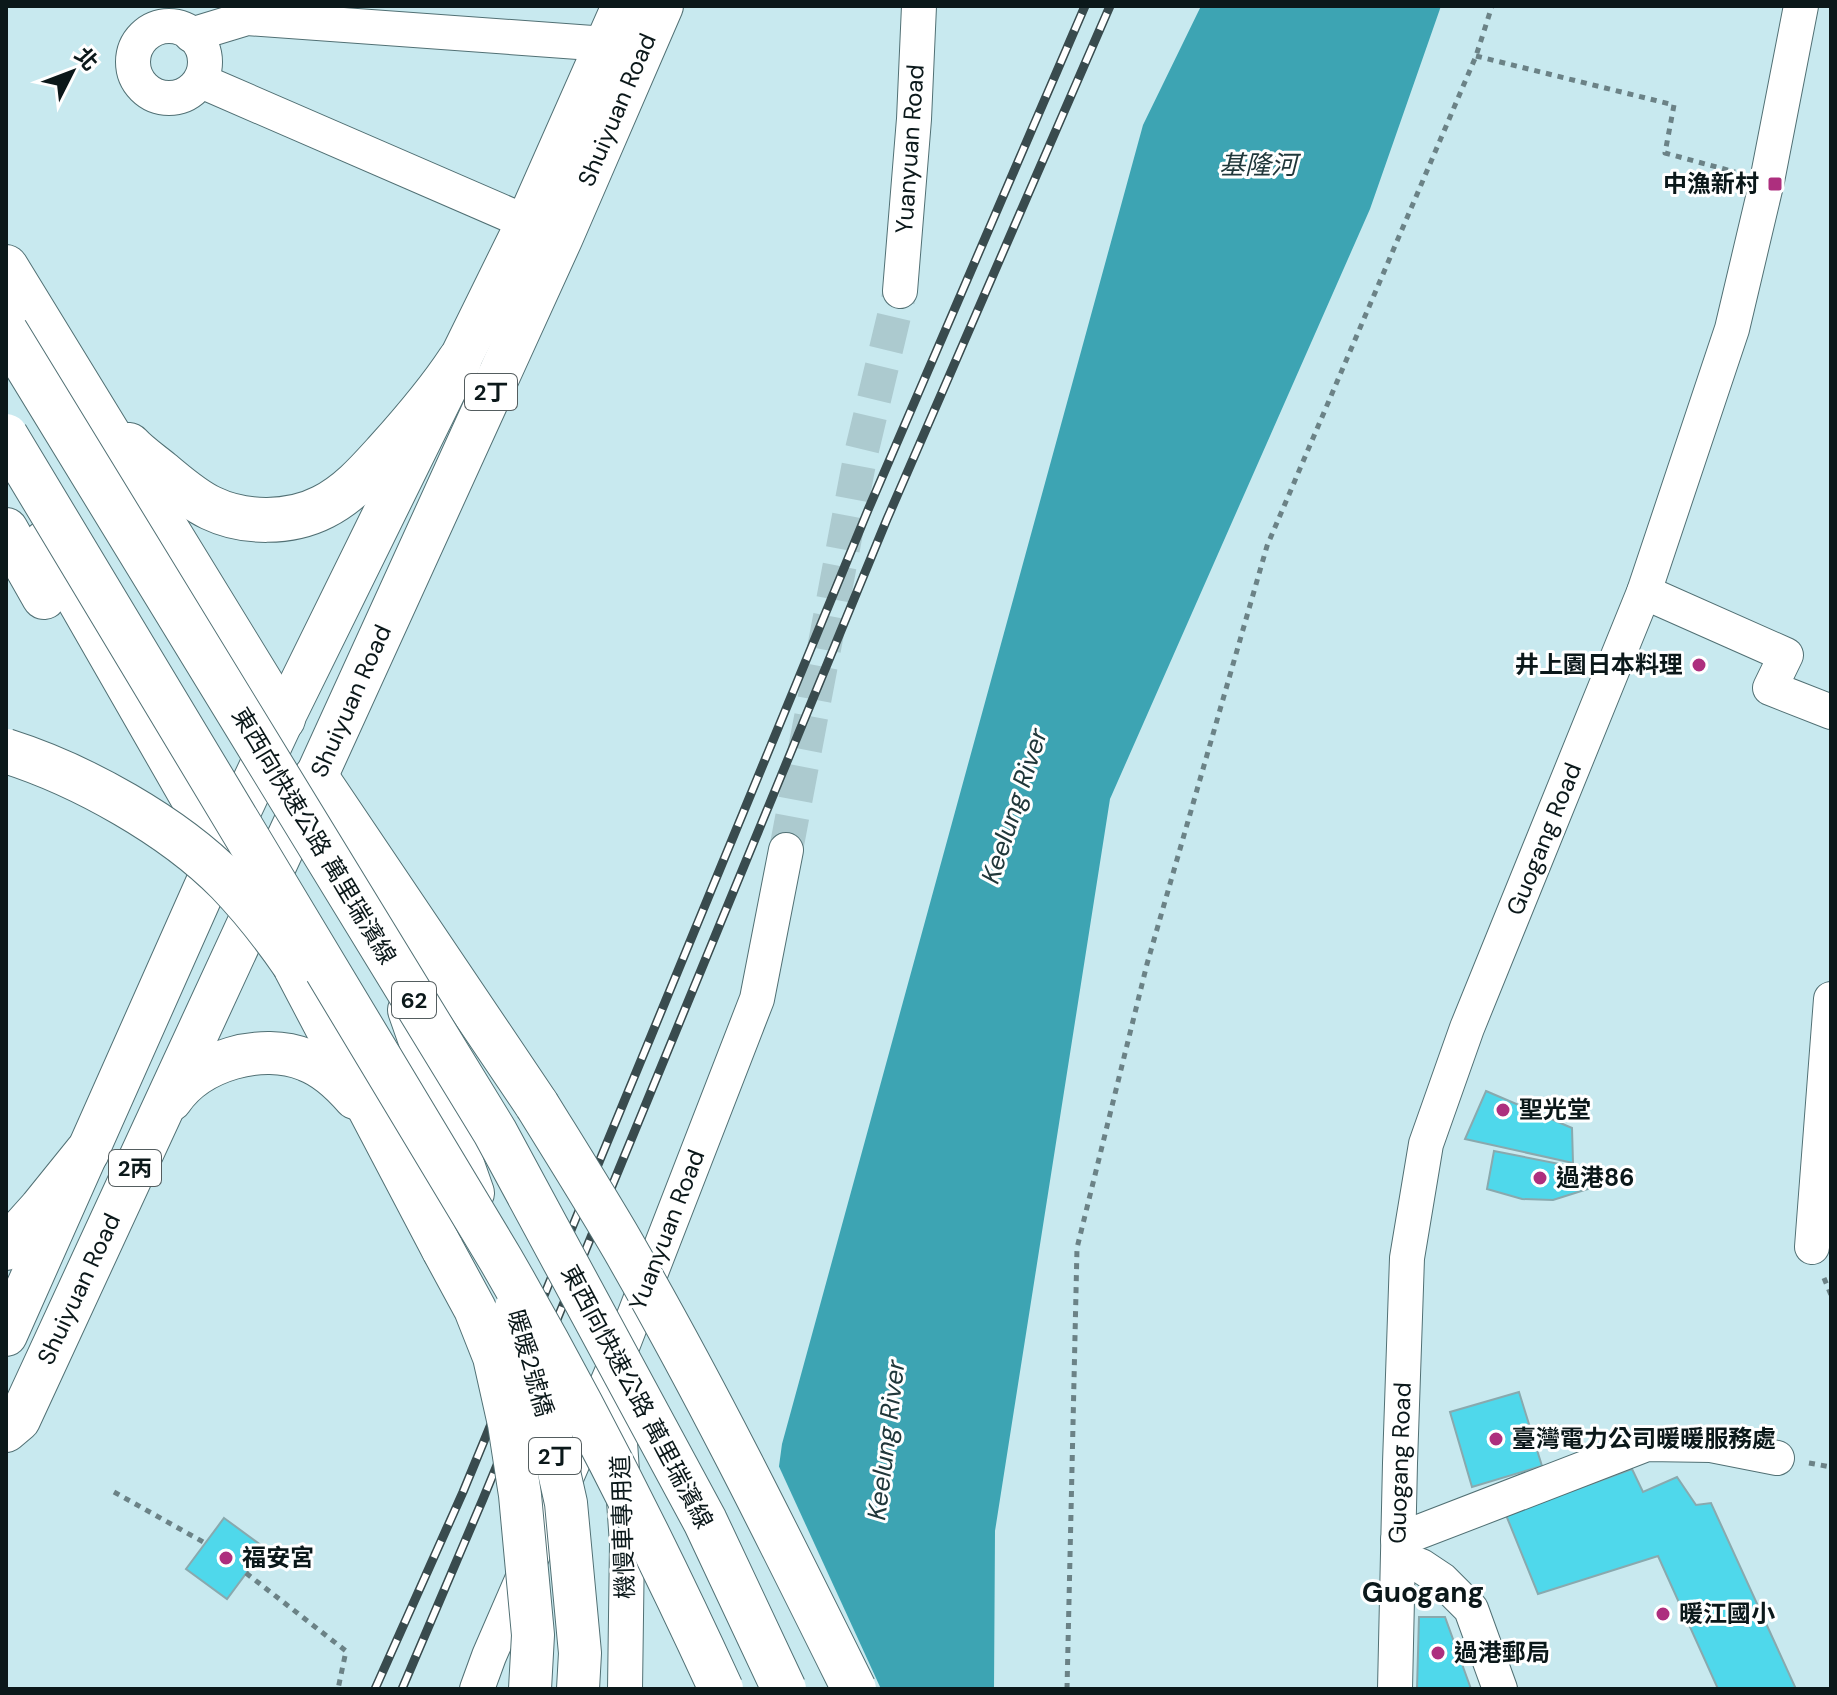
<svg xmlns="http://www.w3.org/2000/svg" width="1837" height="1695" viewBox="0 0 1837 1695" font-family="'DM Sans','Noto Sans TC',sans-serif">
	<rect width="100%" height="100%" fill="#c8e9ef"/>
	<polygon fill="#3da4b3" points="1201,6 1441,6 1370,209 1110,799 995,1531 994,1689 749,1689 782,1444 1143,125"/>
	<polygon fill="#c8e9ef" points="776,1460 881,1689 745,1689"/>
	<g fill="#4fd8eb" stroke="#89a9ae" stroke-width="2">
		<polygon points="1486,1091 1572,1128 1573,1163 1465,1139"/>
		<polygon points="1494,1151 1590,1170 1594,1187 1553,1200 1522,1199 1487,1189"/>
		<polygon points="1519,1392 1542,1466 1472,1487 1450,1412"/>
		<polygon points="1632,1469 1643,1492 1677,1477 1696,1505 1711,1503 1796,1689 1718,1689 1658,1556 1538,1594 1506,1515"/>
		<polygon points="224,1518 265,1548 227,1599 186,1569"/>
		<polygon points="1419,1617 1445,1617 1471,1689 1417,1689"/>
	</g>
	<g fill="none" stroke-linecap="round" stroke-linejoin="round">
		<polyline stroke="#accacf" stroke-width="34" stroke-dasharray="34 17" stroke-linecap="butt" points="786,850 860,458 900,291"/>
		<defs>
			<g id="minor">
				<circle cx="169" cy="62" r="36"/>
				<polyline points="191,35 247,18 606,44 628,53"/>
				<polyline points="201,81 549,232"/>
				<polyline points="900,291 914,119 919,6"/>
				<polyline points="1644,592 1786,655 1770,688 1831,712"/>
				<polyline points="1812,1247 1831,999"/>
				<polyline points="615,1370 627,1544 625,1689"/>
				<polyline points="1398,1540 1647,1444 1711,1445 1777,1458"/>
				<polyline points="1398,1557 1421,1566 1442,1580 1471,1609 1500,1689"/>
				<polyline points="477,1689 489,1656 615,1365 757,999 786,850"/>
				<polyline points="1395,1689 1400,1463 1407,1258 1426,1144 1467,1028 1644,592 1732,329 1767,181 1801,6"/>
			</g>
			<g id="major">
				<polyline points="277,934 443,1250"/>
				<polyline points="409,1010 473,1193"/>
				<path d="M171 1100C198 1060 262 1042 306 1060 325 1067 342 1083 355 1098"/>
				<polyline points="6,1335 222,849 283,719 527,223 623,6"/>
				<polyline points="6,1431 19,1420 316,777 562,237 662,6"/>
			</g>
			<g id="highway">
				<polyline points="6,267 283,719"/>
				<path d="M129 445C138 455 150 463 161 472 177 485 192 499 211 508 244 524 290 524 323 507 349 494 368 472 387 451 413 422 438 393 459 361"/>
				<polyline points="6,530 44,597"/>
				<polyline points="46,542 222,849"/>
				<polyline points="316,777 537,1105"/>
				<polyline points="6,1248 41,1209 87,1152"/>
			</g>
		</defs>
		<use href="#minor" stroke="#517074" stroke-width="36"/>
		<use href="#major" stroke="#517074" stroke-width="44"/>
		<use href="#highway" stroke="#517074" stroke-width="46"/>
		<g stroke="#6b8286" stroke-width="5" stroke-dasharray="6 6" stroke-linecap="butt">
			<polyline points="1476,56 1674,105 1665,153 1735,172"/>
			<polyline points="1824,1278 1831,1295"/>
			<polyline points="1809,1463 1831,1467"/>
			<polyline points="114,1492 205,1543"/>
			<polyline points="246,1573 346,1651 338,1689"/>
			<polyline points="1067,1689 1077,1248 1147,964 1267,546 1476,56 1492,6"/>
		</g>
		<use href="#minor" stroke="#fff" stroke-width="34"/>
		<use href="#major" stroke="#fff" stroke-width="42"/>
		<use href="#highway" stroke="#fff" stroke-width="44"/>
		<defs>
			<g id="rail">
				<polyline points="375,1689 463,1492 868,510 1085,6"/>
				<polyline points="402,1689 483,1499 887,519 1110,6"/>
			</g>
		</defs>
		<use href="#rail" stroke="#394b4e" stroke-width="9"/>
		<use href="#rail" stroke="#fff" stroke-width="6" stroke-dasharray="18" stroke-linecap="butt"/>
		<defs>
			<g id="major-bridge">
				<polyline points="443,1250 475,1309 494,1357 509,1424 520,1495 533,1635 530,1689"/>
				<polyline points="515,1310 536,1370 566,1503 580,1653 578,1689"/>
			</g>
			<g id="highway-bridge">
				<polyline points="6,332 495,1132 705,1521 784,1689"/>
				<path d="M6 436 501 1260C581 1399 654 1543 721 1689"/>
				<path d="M6 751C82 775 173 826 228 882 253 908 274 935 294 964"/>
				<path d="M537 1105C566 1152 595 1198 623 1246 706 1390 780 1540 854 1689"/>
			</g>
		</defs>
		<use href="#major-bridge" stroke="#517074" stroke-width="44" stroke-linecap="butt"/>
		<use href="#highway-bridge" stroke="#517074" stroke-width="46" stroke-linecap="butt"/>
		<use href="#major-bridge" stroke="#fff" stroke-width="42"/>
		<use href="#highway-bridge" stroke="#fff" stroke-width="44"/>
	</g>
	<g fill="#ad2f7e" stroke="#fff" stroke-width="3">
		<rect x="1767" y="176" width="16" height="16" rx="4"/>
		<circle cx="1699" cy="665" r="8"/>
		<circle cx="1503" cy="1110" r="8"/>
		<circle cx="1540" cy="1178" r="8"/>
		<circle cx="1496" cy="1439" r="8"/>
		<circle cx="226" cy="1558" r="8"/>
		<circle cx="1663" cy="1614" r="8"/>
		<circle cx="1438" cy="1653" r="8"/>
	</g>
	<g text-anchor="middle" stroke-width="6" stroke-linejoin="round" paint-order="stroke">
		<g fill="#fff" stroke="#545d5f" stroke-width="2">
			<rect x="465" y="374" width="52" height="36" rx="6"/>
			<rect x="392" y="982" width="44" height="36" rx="6"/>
			<rect x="109" y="1150" width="52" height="36" rx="6"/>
			<rect x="529" y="1438" width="52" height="36" rx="6"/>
		</g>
		<g font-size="22" font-weight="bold" fill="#0b181a">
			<text x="491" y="400">2丁</text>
			<text x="414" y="1008">62</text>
			<text x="135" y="1176">2丙</text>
			<text x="555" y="1464">2丁</text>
		</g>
		<g font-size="24" fill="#0b181a" stroke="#fff">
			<text transform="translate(617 110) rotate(-67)" y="8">Shuiyuan Road</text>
			<text transform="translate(910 149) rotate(-86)" y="8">Yuanyuan Road</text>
			<text transform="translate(351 701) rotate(-66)" y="8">Shuiyuan Road</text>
			<text transform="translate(314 836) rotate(59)" y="8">東西向快速公路 萬里瑞濱線</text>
			<text transform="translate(1544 839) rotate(-68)" y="8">Guogang Road</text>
			<text transform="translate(667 1230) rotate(-69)" y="8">Yuanyuan Road</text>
			<text transform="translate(79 1289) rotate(-65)" y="8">Shuiyuan Road</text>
			<text transform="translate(530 1363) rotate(74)" y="8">暖暖2號橋</text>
			<text transform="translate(637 1397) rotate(62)" y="8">東西向快速公路 萬里瑞濱線</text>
			<text transform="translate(1400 1463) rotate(-88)" y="8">Guogang Road</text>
			<text transform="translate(623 1527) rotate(-92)" y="8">機慢車專用道</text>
		</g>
		<g font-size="24" font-weight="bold" fill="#0b181a" stroke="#fff" text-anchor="start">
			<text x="1759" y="192" text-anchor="end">中漁新村</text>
			<text x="1683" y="673" text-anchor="end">井上園日本料理</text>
			<text x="1519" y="1118">聖光堂</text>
			<text x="1556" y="1186">過港86</text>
			<text x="1512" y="1447">臺灣電力公司暖暖服務處</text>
			<text x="242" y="1566">福安宮</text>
			<text x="1679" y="1622">暖江國小</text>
			<text x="1454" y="1661">過港郵局</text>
		</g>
		<g font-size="26" font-style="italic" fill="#20373a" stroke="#fff">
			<text x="1258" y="174">基隆河</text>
			<text transform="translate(1014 806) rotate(-72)" y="9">Keelung River</text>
			<text transform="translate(886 1440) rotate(-83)" y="9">Keelung River</text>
		</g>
		<g font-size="28" font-weight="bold" fill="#0b181a" stroke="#fff">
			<text x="1423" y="1602">Guogang</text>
		</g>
	</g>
	<rect width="1837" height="1695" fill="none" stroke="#0b181a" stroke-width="16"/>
	<g transform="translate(72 72) rotate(48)" stroke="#ffffff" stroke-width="6" paint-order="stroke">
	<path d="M0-6L14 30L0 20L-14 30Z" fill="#0b181a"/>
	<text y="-12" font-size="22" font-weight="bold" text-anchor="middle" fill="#0b181a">北</text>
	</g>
</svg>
